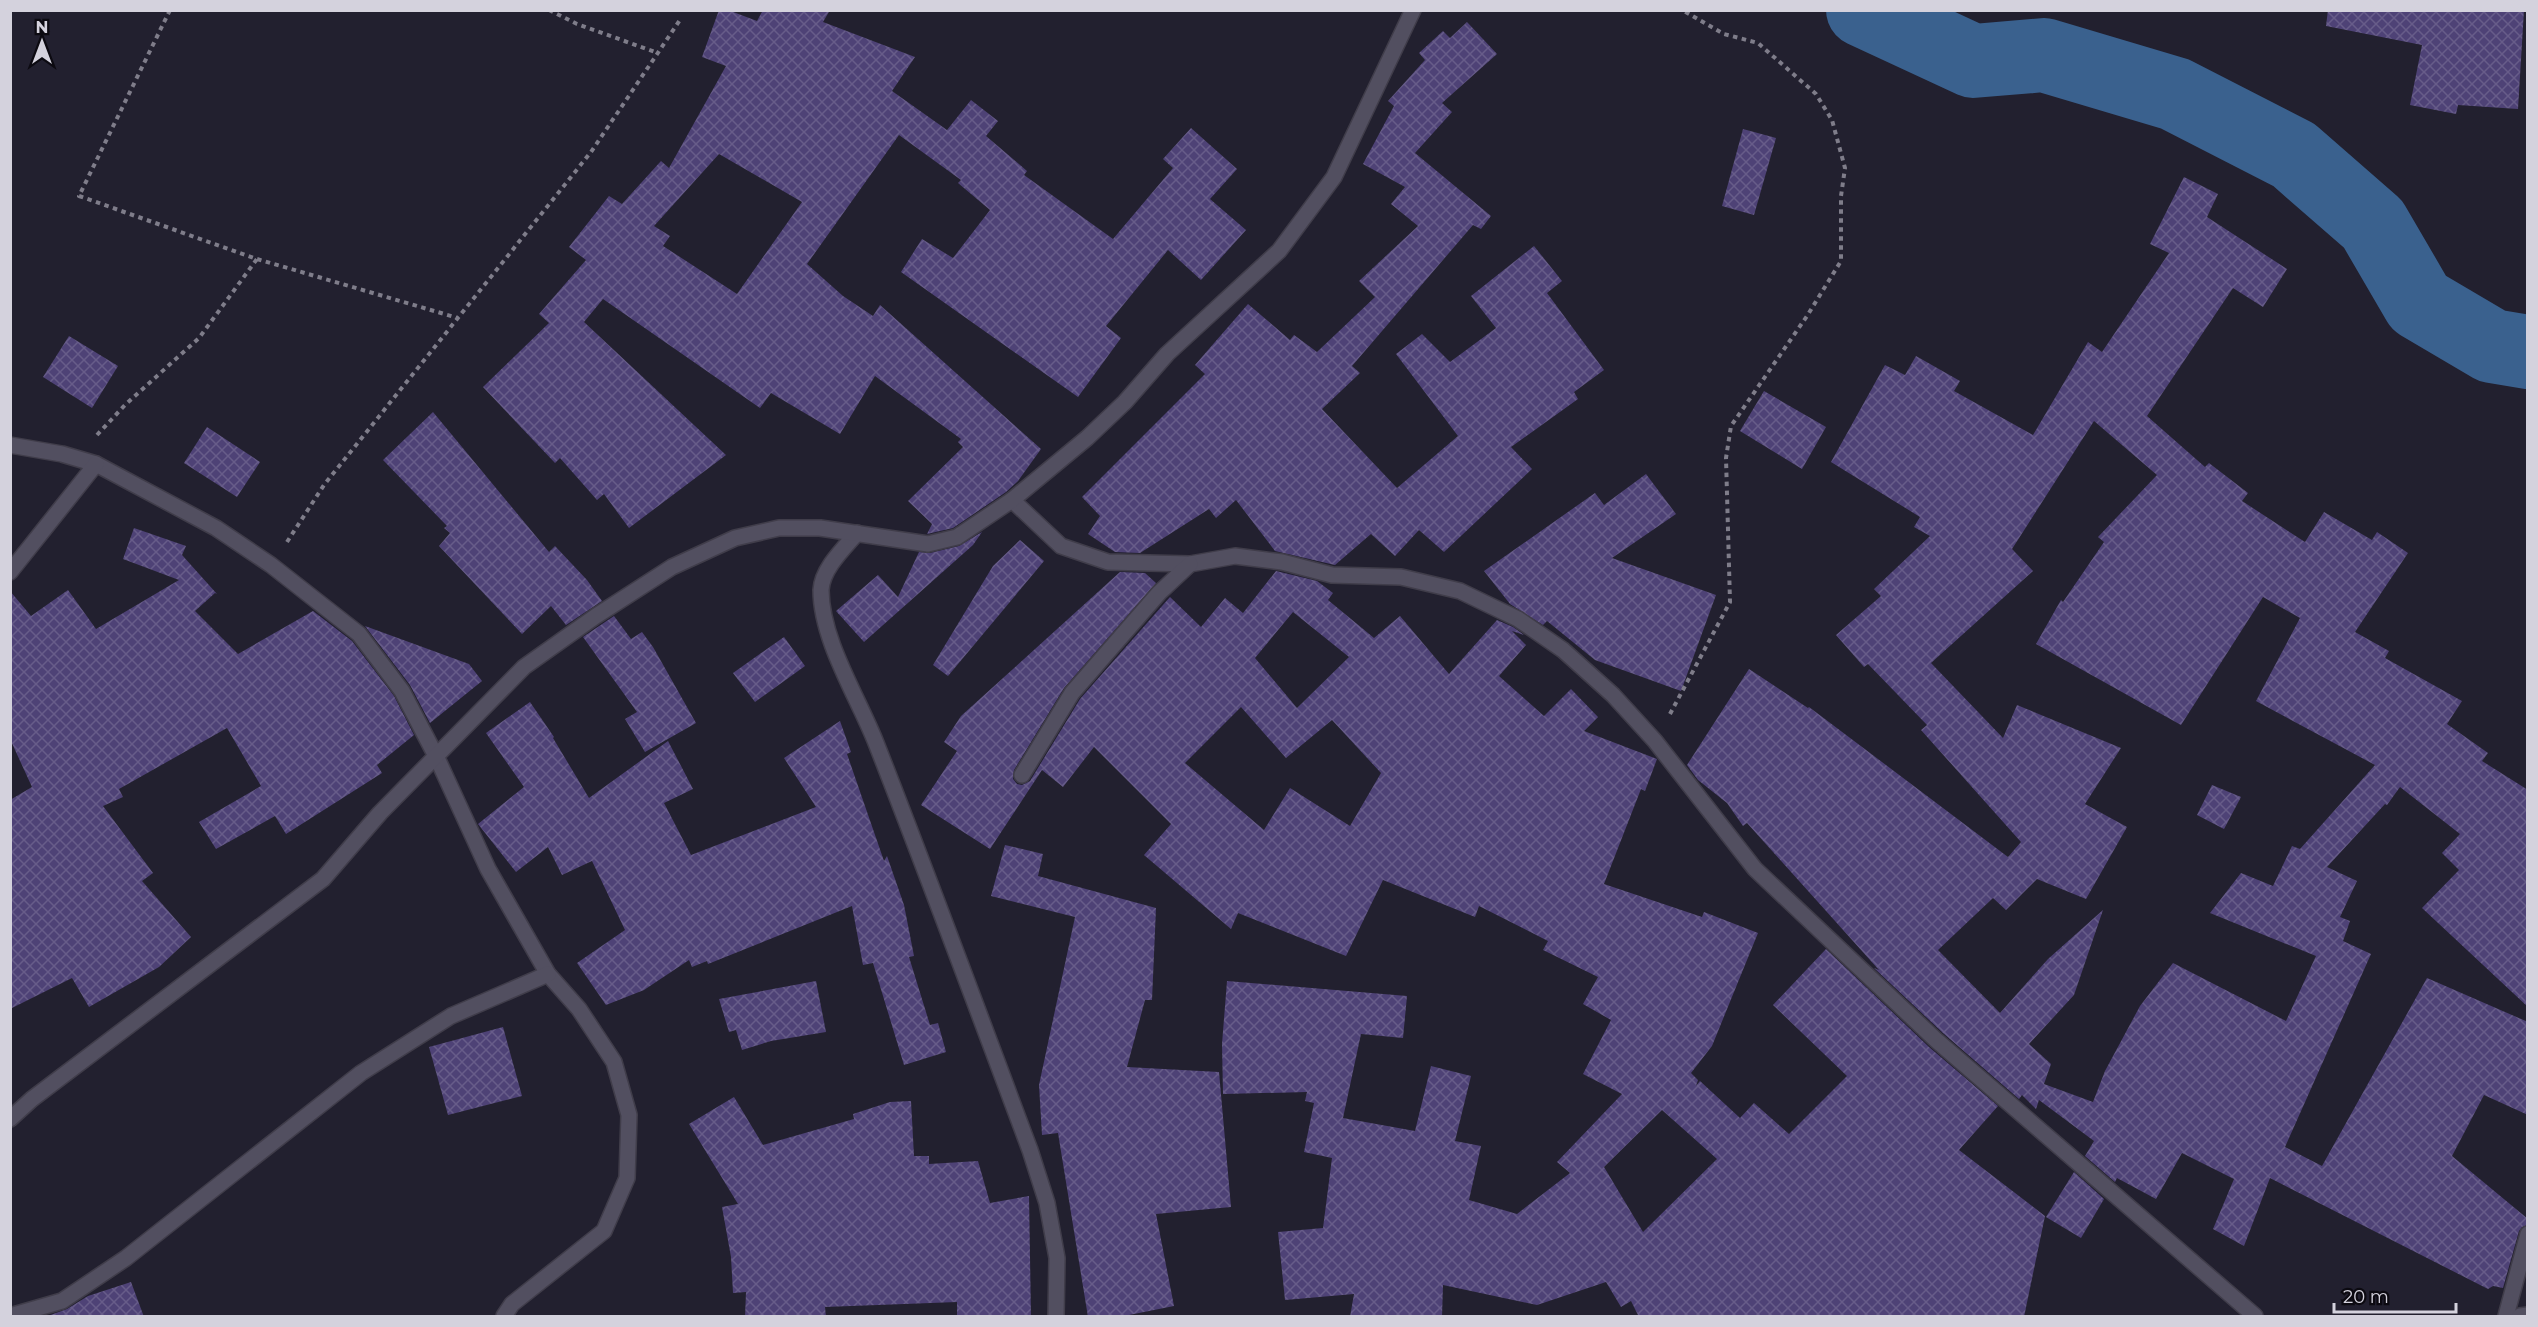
<svg xmlns="http://www.w3.org/2000/svg" width="2538" height="1327" viewBox="0 0 2538 1327" font-family="Montserrat,sans-serif">
	<defs>
		<pattern id="building-cross-hatch" width="8" height="8" patternUnits="userSpaceOnUse" patternTransform="scale(1.5)"><rect width="8" height="8" fill="#4e4276"/><path d="M0 0l8 8M0 8l8-8" fill="none" stroke="#675c89"/></pattern>
	</defs>
	<rect width="100%" height="100%" fill="#22202f"/>
	<g fill="none" stroke-linecap="round" stroke-linejoin="round">
		<polyline stroke="#3a618e" stroke-width="74" points="1863,10 1973,61 2044,55 2175,94 2294,155 2373,224 2419,303 2492,346 2528,352"/>
	</g>
	<g fill="url(#building-cross-hatch)" fill-rule="evenodd">
		<path d="M719 10H728L757 21 763 10H830L823 22 915 57 892 91 947 130 971 100 998 121 986 136 1027 171 1024 175 1113 239 1173 168 1163 159 1191 128 1237 169 1210 199 1246 230 1201 280 1168 250 1106 326 1121 338 1078 397 901 272 922 239 953 258 990 210 958 183 961 180 899 135 807 264 843 296 873 316 880 305 1041 449 1018 481 1006 492 953 528 927 534 932 524 908 501 963 447 958 442 961 439 875 376 840 434 771 393 760 408 603 299 584 322 726 455 629 528 604 494 597 500 560 458 555 463 483 387 549 323 539 314 586 260 569 247 609 196 622 204 661 161 669 168 726 66 702 57ZM719 154 802 202 737 294 663 246 670 236 654 226Z"/>
		<polygon points="2328,10 2524,10 2518,109 2458,105 2456,114 2410,105 2422,45 2326,26"/>
		<polygon points="1467,22 1497,54 1442,103 1452,112 1415,153 1491,216 1481,229 1473,225 1352,366 1360,373 1322,409 1397,488 1458,436 1396,354 1422,334 1450,362 1496,328 1471,296 1534,246 1562,281 1547,293 1604,370 1574,392 1578,399 1511,447 1532,469 1444,552 1419,530 1395,556 1371,534 1335,565 1275,551 1236,500 1216,518 1209,509 1140,553 1115,552 1088,534 1100,516 1082,497 1205,374 1195,365 1248,304 1290,340 1294,335 1317,352 1375,297 1359,281 1418,226 1391,204 1405,187 1363,164 1394,106 1388,101 1425,60 1419,53 1443,31 1450,38"/>
		<polygon points="1743,129 1776,138 1754,215 1722,206"/>
		<path d="M2184 177 2218 194 2207 217 2287 269 2263 307 2233 288 2147 416 2205 467 2209 463 2248 493 2242 501 2305 542 2324 512 2372 540 2377 532 2408 553 2355 632 2389 651 2385 658 2462 701 2447 724 2488 753 2482 761 2528 790V1007L2422 908 2459 870 2442 853 2460 834 2400 787 2387 805 2385 804 2327 867 2357 881 2340 917 2350 921 2343 941 2371 954 2285 1147 2322 1166 2427 978 2528 1022V1115L2484 1095 2452 1156 2528 1219V1225L2522 1227 2519 1231 2503 1288 2493 1286 2488 1289 2270 1178 2244 1246 2213 1229 2234 1179 2182 1153 2156 1199 2117 1178 2115 1182 2085 1156 2094 1141 2039 1100 2036 1109 2022 1095 2019 1099 1943 1033 1874 968 1879 970 1747 823 1743 826 1727 803 1698 780 1687 765 1749 669 1808 708 1809 707 2008 857 2021 842 1921 730 1927 725 1868 664 1864 667 1836 635 1881 596 1874 589 1930 536 1914 527 1920 517 1831 462 1885 365 1905 375 1916 356 1960 381 1954 391 2033 435 2088 342 2102 352 2169 253 2150 244ZM2094 421 2157 475 2098 537 2104 542 2063 602 2061 600 2036 644 2181 725 2263 597 2300 618 2256 701 2375 765 2300 849 2292 846 2273 886 2241 873 2210 913 2316 956 2286 1021 2173 963 2140 1006 2105 1071 2093 1102 2044 1084 2051 1064 2029 1044 2074 995 2103 910 2048 959 2000 1013 1938 950 1993 898 2006 910 2037 879 2086 899 2127 827 2085 804 2121 748 2017 705 2003 738 1931 663 2033 571 2012 549Z"/>
		<polygon points="69,336 118,366 92,408 43,377"/>
		<polygon points="1764,391 1826,427 1802,469 1740,431"/>
		<polygon points="433,412 549,552 555,546 587,580 602,601 566,625 551,606 522,634 439,546 450,533 444,528 447,526 383,460"/>
		<polygon points="207,427 260,462 237,497 184,463"/>
		<polygon points="1646,474 1676,514 1612,558 1716,595 1681,691 1595,660 1547,621 1543,625 1510,604 1484,571 1595,493 1604,505"/>
		<polygon points="134,528 186,546 182,555 217,594 215,593 195,611 238,654 313,611 352,641 394,696 414,735 377,765 382,773 286,834 275,816 216,849 199,822 261,786 227,728 119,789 123,797 103,806 153,873 142,881 191,937 159,967 89,1007 72,978 10,1009 10,800 32,787 10,739 10,591 31,616 68,590 96,629 179,580 123,559"/>
		<polygon points="982,532 973,545 864,642 836,611 878,575 898,597 919,552 930,553 959,546"/>
		<polygon points="1020,540 1044,561 948,676 933,665 993,566"/>
		<path d="M1276 571 1317 581 1333 593 1328 600 1374 638 1400 616 1449 674 1497 620 1513 627 1524 635 1512 631 1526 645 1499 676 1544 716 1571 689 1598 717 1584 731 1657 759 1645 791 1641 789 1604 884 1702 917 1704 912 1758 933 1712 1046 1691 1073 1698 1080 1696 1086 1700 1081 1740 1118 1754 1103 1789 1134 1847 1076 1773 1005 1826 949 1929 1047 1998 1106 1959 1150 2045 1216 2024 1317H1639L1631 1301 1621 1307 1606 1282 1537 1305 1443 1285 1442 1317H1350L1354 1294 1285 1300 1278 1232 1323 1228 1332 1158 1304 1152 1314 1103 1305 1101 1307 1092 1223 1094 1222 1044 1227 981 1407 996 1403 1038 1361 1034 1343 1118 1415 1131 1431 1066 1471 1076 1455 1141 1481 1146 1469 1200 1517 1214 1570 1173 1557 1162 1622 1094 1583 1074 1611 1020 1583 1004 1598 977 1543 950 1548 941 1479 906 1475 917 1383 880 1346 956 1238 913 1231 929 1144 855 1171 824 1094 747 1063 787 1042 770 990 849 921 805 957 751 944 742 961 716 1120 572 1145 573 1156 583 1064 688 1014 770 1013 779 1017 784 1022 785 1030 781 1080 699 1170 597 1201 627 1225 598 1243 613ZM1293 612 1349 657 1297 708 1255 658ZM1241 707 1286 758 1332 720 1381 773 1350 826 1290 788 1264 830 1185 763ZM1662 1110 1717 1159 1643 1232 1604 1167Z"/>
		<polygon points="614,616 631,639 642,632 653,647 696,723 645,752 625,719 637,712 583,637"/>
		<polygon points="365,626 469,664 482,681 430,723 410,685"/>
		<polygon points="784,637 805,666 755,702 733,673"/>
		<polygon points="530,702 554,737 553,738 589,798 668,741 693,789 664,803 691,855 816,807 784,758 840,721 851,752 847,754 884,861 887,856 904,905 914,956 909,957 930,1025 938,1023 946,1052 904,1065 873,963 863,965 852,906 708,964 707,961 692,967 689,960 644,990 606,1005 577,963 625,930 592,861 562,875 548,847 516,872 478,824 524,787 486,733"/>
		<polygon points="2212,785 2241,797 2224,829 2197,815"/>
		<polygon points="1005,845 1043,854 1038,876 1156,908 1152,1000 1145,1000 1127,1067 1219,1072 1231,1207 1156,1214 1174,1306 1119,1317 1088,1317 1058,1133 1042,1135 1039,1085 1075,917 991,896"/>
		<polygon points="816,981 826,1032 771,1041 742,1050 736,1030 729,1032 719,999"/>
		<polygon points="503,1027 522,1096 448,1115 429,1047"/>
		<polygon points="734,1097 763,1145 854,1119 853,1114 890,1102 911,1101 914,1156 929,1156 929,1164 978,1161 990,1203 1029,1196 1031,1317 957,1317 957,1302 825,1307 826,1317 745,1317 746,1292 733,1293 731,1257 722,1207 738,1204 689,1124"/>
		<polygon points="2074,1172 2104,1199 2081,1238 2046,1217"/>
		<polygon points="131,1282 144,1317 45,1317 67,1309 88,1296"/>
	</g>
	<g fill="none" stroke-linecap="round" stroke-linejoin="round">
		<defs>
			<g id="minor">
				<polyline points="10,445 62,454 96,464 216,528 271,565 359,634 402,691 437,758 488,869 548,974 579,1009 614,1062 629,1115 627,1178 604,1231 512,1304 504,1316"/>
				<polyline points="1012,500 1061,546 1108,562 1190,564 1235,556 1282,562 1332,575 1401,577 1460,591 1518,619 1563,650 1613,695 1655,741 1755,869 1936,1040 2255,1316"/>
				<path d="M857 533C844 548 822 569 821 590 821 640 858 697 876 743 929 878 979 1014 1030 1150L1047 1203 1057 1258 1056 1316"/>
				<polyline points="10,572 96,464"/>
				<polyline points="1022,775 1072,693 1159,593 1190,564"/>
				<polyline points="10,1119 32,1099 323,879 380,813 524,667 596,616 672,567 735,538 779,528 820,528 928,544 957,537 1012,500 1087,438 1125,402 1167,354 1279,251 1334,177 1413,10"/>
				<polyline points="10,1316 62,1301 126,1258 361,1073 451,1016 548,974"/>
				<polyline points="2506,1316 2528,1234"/>
			</g>
			<polyline id="tertiary" points="2520,1316 2528,1315"/>
		</defs>
		<use href="#minor" stroke="#403d4a" stroke-width="18"/>
		<use href="#tertiary" stroke="#403d4a" stroke-width="18"/>
		<g stroke="#7f7d8a" stroke-width="4" stroke-dasharray="4.5 4.5" stroke-linecap="butt">
			<polyline points="170,10 79,196 257,259 458,318"/>
			<polyline points="549,10 577,24 658,53"/>
			<polyline points="97,435 125,405 199,338 257,259"/>
			<polyline points="287,542 324,485 591,152 680,20"/>
			<polyline points="1670,714 1730,602 1726,458 1731,426 1807,316 1841,261 1841,196 1845,168 1832,120 1816,94 1758,43 1724,34 1682,10"/>
		</g>
		<use href="#minor" stroke="#524f60" stroke-width="15"/>
		<use href="#tertiary" stroke="#524f60" stroke-width="15"/>
	</g>
	<rect width="2538" height="1327" fill="none" stroke="#d4d2dd" stroke-width="24"/>
	<g transform="translate(42 42)" stroke="#0c0a11" stroke-width="4.5" paint-order="stroke">
	<path d="M0-4.5L10 22L0 15L-10 22Z" fill="#d4d2dd"/>
	<text y="-9" font-size="16" font-weight="bold" text-anchor="middle" fill="#d4d2dd">N</text>
	</g>
	<path d="M2334 1303v9h122v-9" fill="none" stroke="#d4d2dd" stroke-width="3"/>
	<text x="2343" y="1303" font-size="18" fill="#d4d2dd" stroke="#0c0a11" stroke-width="4.5" paint-order="stroke">20 m</text>
</svg>
